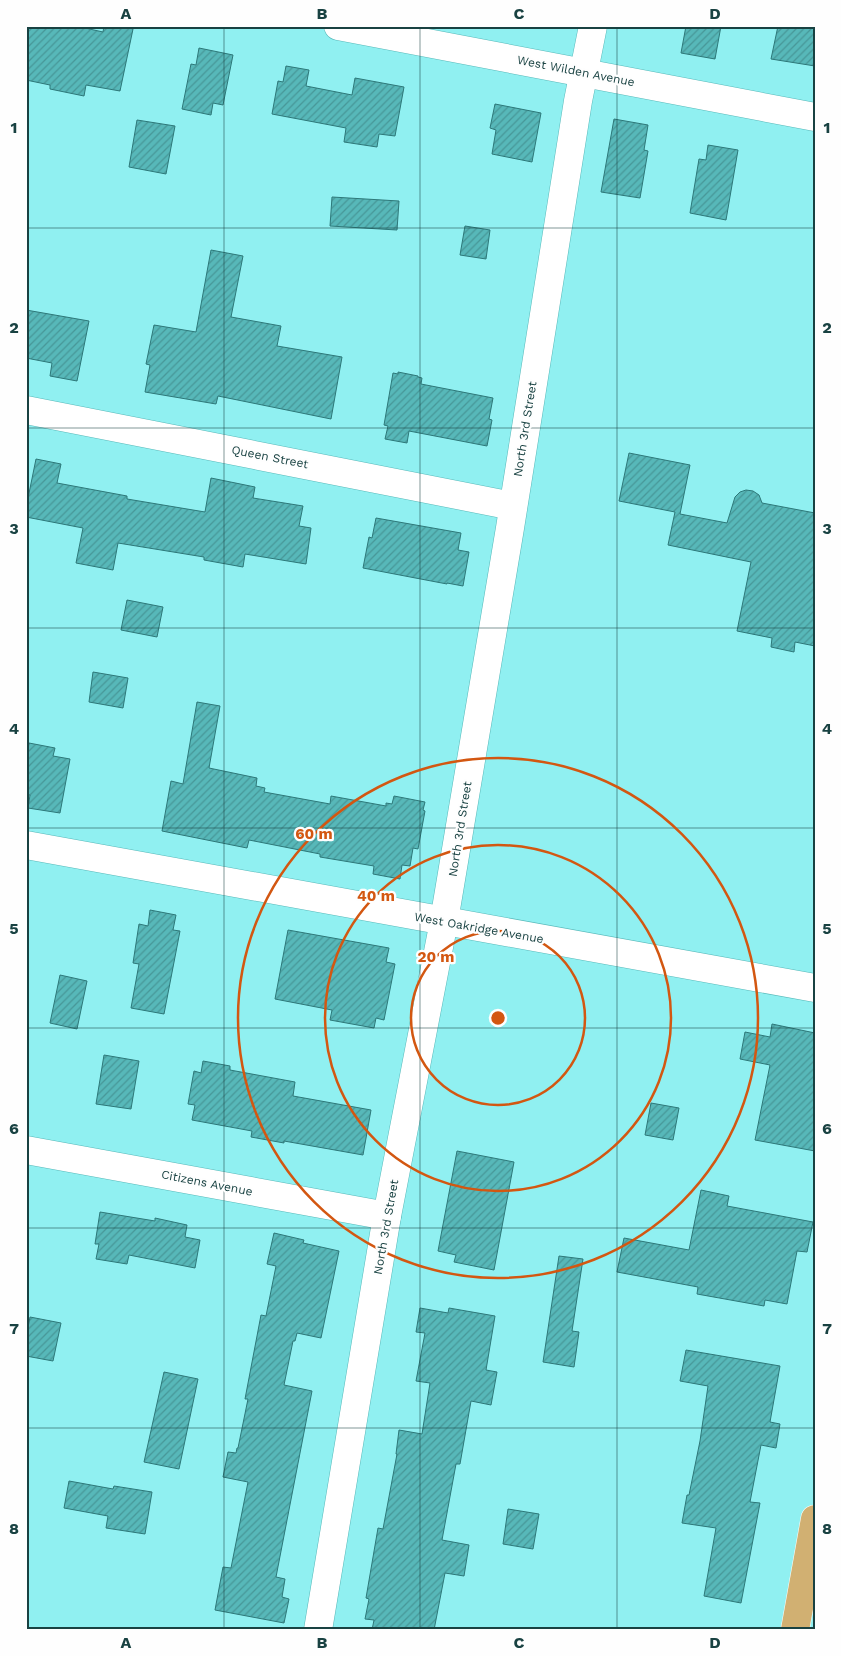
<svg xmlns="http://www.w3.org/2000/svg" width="841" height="1656" viewBox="0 0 841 1656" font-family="'Work Sans',sans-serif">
	<defs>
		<pattern id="building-hatch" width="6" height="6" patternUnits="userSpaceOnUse" patternTransform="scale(1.25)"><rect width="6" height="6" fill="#57b8b9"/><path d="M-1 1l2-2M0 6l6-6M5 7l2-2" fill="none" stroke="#479798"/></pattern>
	</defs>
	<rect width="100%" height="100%" fill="#90f0f1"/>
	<g fill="url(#building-hatch)" stroke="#2d7879">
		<polygon points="26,26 76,26 103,32 104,26 121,26 133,29 120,91 86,85 84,96 50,89 50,85 26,80"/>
		<polygon points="686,26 721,26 715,59 681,53"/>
		<polygon points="778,26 815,26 815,66 771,59"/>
		<polygon points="199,48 233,55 223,105 213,103 211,115 182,109 191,64 196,65"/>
		<polygon points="286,66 309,70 306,86 352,95 355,78 404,87 395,136 379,134 377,147 344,142 346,128 272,114 278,81 283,82"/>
		<polygon points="495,104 541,113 532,162 492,154 496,130 490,128"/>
		<polygon points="614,119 648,125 644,150 648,151 640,198 601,192"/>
		<polygon points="137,120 175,126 166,174 129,167"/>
		<polygon points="708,145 738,150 726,220 690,213 699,159 706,160"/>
		<polygon points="332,197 399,201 397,230 330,226"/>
		<polygon points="465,226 490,230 486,259 460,255"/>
		<polygon points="211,250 243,256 231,317 281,326 277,346 342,357 331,419 218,396 216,404 145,392 150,365 146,364 154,325 196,332"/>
		<polygon points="26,310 89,321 77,381 50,376 52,363 26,358"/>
		<polygon points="398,372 418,376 418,377 422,378 421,384 493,398 489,419 492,420 487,446 409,431 407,443 385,439 388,426 384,425 393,373 398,374"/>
		<polygon points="629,453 690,465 680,514 727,523 735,497 740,492 746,490 753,491 759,495 762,503 815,513 815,646 795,642 794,652 771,647 772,638 737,631 751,562 668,545 675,512 619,501"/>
		<polygon points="36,459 61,464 57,483 127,496 127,499 205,512 211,478 255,487 253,498 303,506 299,526 311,528 306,564 245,554 243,567 204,560 204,557 118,543 113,570 76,563 83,528 26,517 26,508"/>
		<polygon points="376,518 461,533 458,550 469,552 463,586 447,583 447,584 363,568 369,537 372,538"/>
		<polygon points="127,600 163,607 157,637 121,630"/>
		<polygon points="93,672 128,678 123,708 89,702"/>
		<polygon points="197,702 220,706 209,768 257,778 256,786 265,788 264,792 330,804 331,796 386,806 386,803 392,804 394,796 425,802 423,810 425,811 418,849 413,848 410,866 402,865 400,879 373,874 374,866 320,857 320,854 249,840 247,848 162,831 171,781 183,784"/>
		<polygon points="29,743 55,748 53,756 70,759 60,813 28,808 30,795 26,795 26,762"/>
		<polygon points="150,910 176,915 173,930 180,931 164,1014 131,1008 139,964 133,963 139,924 148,926"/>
		<polygon points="288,930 389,948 386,962 395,964 384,1020 376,1018 374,1028 330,1020 332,1010 275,999"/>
		<polygon points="60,975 87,981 77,1029 50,1023"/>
		<polygon points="772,1024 815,1033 815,1151 755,1140 770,1065 740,1059 745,1032 770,1037"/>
		<polygon points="104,1055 139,1061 131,1109 96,1104"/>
		<polygon points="203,1061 230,1066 230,1070 295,1082 293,1096 371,1110 363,1155 284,1141 284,1143 251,1137 252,1131 192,1120 195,1105 188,1104 194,1071 201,1073"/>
		<polygon points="651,1103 679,1108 673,1140 645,1135"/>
		<polygon points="457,1151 514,1162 494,1270 454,1262 456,1255 438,1251"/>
		<polygon points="701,1190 729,1196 727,1206 813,1222 807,1252 797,1251 787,1304 765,1300 764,1306 697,1294 698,1287 617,1272 624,1238 689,1250"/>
		<polygon points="100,1212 155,1221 155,1218 187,1225 185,1237 200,1240 195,1268 129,1255 127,1264 96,1259 99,1244 95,1244"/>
		<polygon points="274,1233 304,1240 303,1243 339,1251 321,1338 297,1333 295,1341 293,1341 284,1385 312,1391 276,1577 285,1579 282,1597 289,1599 284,1623 215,1610 223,1567 231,1568 248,1482 223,1477 228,1452 236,1453 237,1448 238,1448 248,1399 245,1399 261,1315 266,1316 276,1266 267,1264"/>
		<polygon points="559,1256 583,1259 572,1331 579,1332 574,1367 543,1362"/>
		<polygon points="420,1308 448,1313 449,1308 495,1316 486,1370 497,1372 491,1405 471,1401 460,1464 456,1464 442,1540 469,1545 464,1576 445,1573 434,1630 372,1630 374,1620 365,1619 369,1599 366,1598 378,1528 383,1529 397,1454 396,1454 399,1430 422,1434 430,1383 416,1381 425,1333 416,1332"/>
		<polygon points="30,1317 61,1323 53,1361 26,1356 26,1338"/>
		<polygon points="686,1350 780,1366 770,1422 780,1424 776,1448 761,1445 750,1502 760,1503 741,1603 704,1596 716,1528 682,1523 687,1495 689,1495 700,1441 708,1386 680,1381"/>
		<polygon points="164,1372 198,1379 179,1469 144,1462"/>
		<polygon points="69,1481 113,1489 114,1486 152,1492 145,1534 106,1528 108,1516 64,1508"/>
		<polygon points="508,1509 539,1514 533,1549 503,1544"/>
	</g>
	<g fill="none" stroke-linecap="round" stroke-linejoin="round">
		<defs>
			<g id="minor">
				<polyline points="338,26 815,117"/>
				<polyline points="26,410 513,506"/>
				<polyline points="26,845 815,988"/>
				<polyline points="26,1150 387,1216"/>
				<polyline points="318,1630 387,1216 444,921 510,528 578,101 593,26"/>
			</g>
			<polyline id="major" points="795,1630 815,1519"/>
		</defs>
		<use href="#minor" stroke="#57b8b9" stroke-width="29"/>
		<use href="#major" stroke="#fff" stroke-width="29"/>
		<use href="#minor" stroke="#fff" stroke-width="28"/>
		<use href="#major" stroke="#d1b072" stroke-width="28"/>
	</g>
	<path fill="none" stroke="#194242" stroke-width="1" stroke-opacity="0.55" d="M224 26V1630M420 26V1630M617 26V1630M26 228H815M26 428H815M26 628H815M26 828H815M26 1028H815M26 1228H815M26 1428H815"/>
	<g fill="none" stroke="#d35711" stroke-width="2.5">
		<circle cx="498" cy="1018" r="87"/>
		<circle cx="498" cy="1018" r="173"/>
		<circle cx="498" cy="1018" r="260"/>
	</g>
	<g text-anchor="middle" stroke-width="4.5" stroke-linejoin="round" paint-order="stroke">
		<g font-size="12" fill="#194242" stroke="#fefefe">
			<text transform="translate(576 71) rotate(11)" y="4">West Wilden Avenue</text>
			<text transform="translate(525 429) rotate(-81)" y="4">North 3rd Street</text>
			<text transform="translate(270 457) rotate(11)" y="4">Queen Street</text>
			<text transform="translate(460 829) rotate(-81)" y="4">North 3rd Street</text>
			<text transform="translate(479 928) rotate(10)" y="4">West Oakridge Avenue</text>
			<text transform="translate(207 1183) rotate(11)" y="4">Citizens Avenue</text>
			<text transform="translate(386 1227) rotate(-80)" y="4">North 3rd Street</text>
		</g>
	</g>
	<circle cx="498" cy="1018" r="8" fill="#d35711" stroke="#fefefe" stroke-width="2.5"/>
	<g font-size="15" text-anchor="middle" font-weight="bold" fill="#d35711" stroke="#fefefe" stroke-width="4.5" stroke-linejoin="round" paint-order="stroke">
		<text x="314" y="839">60 m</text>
		<text x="376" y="901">40 m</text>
		<text x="436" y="962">20 m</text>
	</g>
	<rect width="841" height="1656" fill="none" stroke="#fefefe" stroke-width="55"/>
	<rect x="28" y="28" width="786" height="1600" fill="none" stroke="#194242" stroke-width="2"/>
	<g font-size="16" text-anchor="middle" font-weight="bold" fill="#194242">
		<text x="126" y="19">A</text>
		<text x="322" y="19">B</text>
		<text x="519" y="19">C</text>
		<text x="715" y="19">D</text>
		<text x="14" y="133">1</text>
		<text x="827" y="133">1</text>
		<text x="14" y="333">2</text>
		<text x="827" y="333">2</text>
		<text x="14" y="534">3</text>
		<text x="827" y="534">3</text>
		<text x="14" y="734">4</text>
		<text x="827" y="734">4</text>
		<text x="14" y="934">5</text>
		<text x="827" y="934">5</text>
		<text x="14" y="1134">6</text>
		<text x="827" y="1134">6</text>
		<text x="14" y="1334">7</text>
		<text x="827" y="1334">7</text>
		<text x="14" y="1534">8</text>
		<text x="827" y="1534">8</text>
		<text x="126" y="1648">A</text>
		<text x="322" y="1648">B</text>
		<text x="519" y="1648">C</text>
		<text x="715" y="1648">D</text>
	</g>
</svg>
